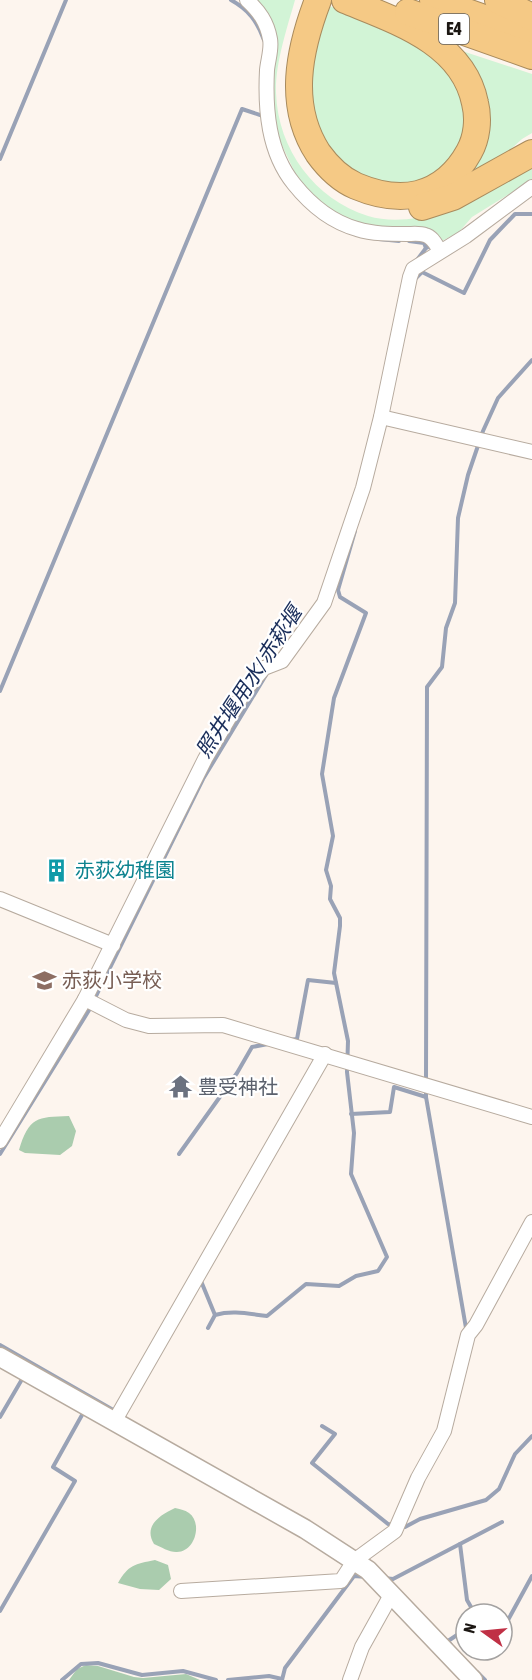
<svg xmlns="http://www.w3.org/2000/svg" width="532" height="1680" viewBox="0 0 532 1680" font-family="'Asap Condensed','Noto Sans JP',sans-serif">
	<rect width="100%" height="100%" fill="#fdf5ee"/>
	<g fill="#d2f4d6">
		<path d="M256 0H295C287 28 275 64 276 93 278 150 315 199 368 216 391 223 418 219 441 213 450 211 460 203 469 198 490 186 511 174 532 162V180L472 217 459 232 442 241 436 232 421 228 360 226 322 207 299 181 276 133 271 74 277 44 276 32 267 12Z"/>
		<polygon points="329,6 382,24 439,57 465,94 467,133 443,172 400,187 370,182 345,168 314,128 309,94 313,54"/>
		<polygon points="456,49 532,74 532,133 522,139 486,172 447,188 481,150"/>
	</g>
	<g fill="#aaccae">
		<path d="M69 1116 76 1131 72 1146 60 1155 25 1153 19 1150C29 1117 37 1117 69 1116Z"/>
		<path d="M175 1508C179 1509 185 1510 189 1513 203 1523 195 1553 176 1552 169 1552 161 1547 154 1544 143 1526 160 1515 175 1508Z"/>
		<path d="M155 1560 168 1565 171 1579 159 1590 140 1589 118 1583C128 1565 135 1564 155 1560Z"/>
		<polygon points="86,1665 98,1666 134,1677 143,1678 186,1674 200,1680 69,1680 77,1669"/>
	</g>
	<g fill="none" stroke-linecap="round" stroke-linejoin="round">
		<g stroke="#99a2b6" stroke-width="4">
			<path d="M231 0C249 10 257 21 264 40"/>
			<polyline points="0,159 66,0"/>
			<polyline points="379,239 399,241"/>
			<polyline points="409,241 424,243 426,248"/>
			<polyline points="417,260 426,248 433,245"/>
			<polyline points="416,278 422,272 464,293 490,240 515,214 532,214"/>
			<polyline points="0,691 242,109 263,116"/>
			<polyline points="94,1000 203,779 266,675"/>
			<polyline points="290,1040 297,1039 308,980 336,983"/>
			<polyline points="426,1081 427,687 442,667 446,628 455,603 458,518 468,475 483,431 498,398 532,360"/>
			<polyline points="426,1089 426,1097 466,1328"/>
			<polyline points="351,1114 390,1112 394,1087 426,1097"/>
			<polyline points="0,1154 91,1007"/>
			<polyline points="179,1154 237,1073 252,1047 268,1044"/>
			<polyline points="201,1281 215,1315"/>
			<path d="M208 1328 215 1315C233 1310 249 1314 267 1316L306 1284 339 1286 356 1276 378 1271 387 1257 351 1174 354 1133 347 1072 348 1041 334 973 340 926V918L330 899 331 886 326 870 333 836 322 774 334 698 366 613 340 597 338 590 355 531"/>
			<polyline points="0,1345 115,1411"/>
			<polyline points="0,1417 21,1381"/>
			<polyline points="322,1426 335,1434 312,1463 388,1524 394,1525"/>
			<polyline points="402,1527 405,1527 420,1519 486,1500 499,1489 515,1454 532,1436"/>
			<polyline points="460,1544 467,1600 475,1614"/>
			<polyline points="384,1578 393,1579 502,1522"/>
			<polyline points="0,1611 75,1481 53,1467 82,1415"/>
			<polyline points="502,1631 532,1576"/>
			<polyline points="451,1645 448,1641 466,1629"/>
			<polyline points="477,1672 485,1680"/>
			<polyline points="62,1680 81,1664 98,1663 142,1675 183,1671 216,1680"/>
			<polyline points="228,1680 269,1676 282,1679"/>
			<polyline points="282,1680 285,1668 354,1576 367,1577"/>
		</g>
		<defs>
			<g id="minor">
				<path d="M247 0C259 11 267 22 270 39 272 48 268 60 267 70 265 109 268 152 294 184 310 204 332 222 357 229 373 234 390 234 407 234 412 234 420 233 425 235 433 237 436 245 440 251"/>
				<polyline points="381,417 532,452"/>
				<polyline points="0,899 113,945"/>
				<polyline points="85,999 126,1020 149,1026 223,1025 532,1117"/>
				<polyline points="0,1141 85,999 205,759 246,689 264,668 282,661 324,603 363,488 381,417 410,277 413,269 466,236 532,187"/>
				<polyline points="114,1422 325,1054"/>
				<polyline points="181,1591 341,1581 354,1561 395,1531 418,1478 444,1431 468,1335 476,1325 532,1222"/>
				<polyline points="350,1680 362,1647 391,1595"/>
			</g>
			<polyline id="tertiary" points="0,1357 305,1529 368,1570 473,1680"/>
			<g id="motorway">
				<path d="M318 0C299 50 287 105 318 153 328 167 340 179 356 186 375 194 397 199 418 194 441 188 458 172 469 152 477 138 479 119 475 103 463 42 396 21 345 0"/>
				<polyline points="433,0 532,35"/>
				<polyline points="498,0 532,17"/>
				<polyline points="408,12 532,56"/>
				<polyline points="422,207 453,197 532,153"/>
			</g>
		</defs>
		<use href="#minor" stroke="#b7ab9f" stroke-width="16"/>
		<use href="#tertiary" stroke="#b7ab9f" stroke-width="21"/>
		<use href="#motorway" stroke="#a98b5d" stroke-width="28"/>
		<use href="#minor" stroke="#fff" stroke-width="14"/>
		<use href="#tertiary" stroke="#fff" stroke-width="18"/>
		<use href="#motorway" stroke="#f5c985" stroke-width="26"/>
	</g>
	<defs>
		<symbol id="building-bare" viewBox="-9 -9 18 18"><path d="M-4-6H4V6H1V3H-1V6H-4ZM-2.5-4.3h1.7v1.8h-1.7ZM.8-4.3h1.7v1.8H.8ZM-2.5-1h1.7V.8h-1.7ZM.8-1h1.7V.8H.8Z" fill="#0f9aa8" stroke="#fff" stroke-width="2.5" paint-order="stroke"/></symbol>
		<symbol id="school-bare" viewBox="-9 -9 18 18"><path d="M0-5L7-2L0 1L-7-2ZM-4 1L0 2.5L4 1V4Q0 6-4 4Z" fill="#8d6e63" stroke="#fff" stroke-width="2.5" paint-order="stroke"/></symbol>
		<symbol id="temple-bare" viewBox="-9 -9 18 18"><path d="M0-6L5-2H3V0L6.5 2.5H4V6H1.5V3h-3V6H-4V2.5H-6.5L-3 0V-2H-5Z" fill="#6b7280" stroke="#fff" stroke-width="2.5" paint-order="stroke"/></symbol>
	</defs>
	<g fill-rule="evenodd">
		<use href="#building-bare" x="40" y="854" width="33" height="33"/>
		<use href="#school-bare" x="28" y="964" width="33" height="33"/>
		<use href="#temple-bare" x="164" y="1070" width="33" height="33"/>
	</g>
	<g text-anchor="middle" stroke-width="4.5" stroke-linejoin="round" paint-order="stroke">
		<rect fill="#fff" stroke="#605d5a" stroke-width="1.5" x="439" y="14" width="30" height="30" rx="4.5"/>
		<g font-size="18" font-weight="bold" fill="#1c1713">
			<text x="454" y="35">E4</text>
		</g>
		<g font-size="20" fill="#0d838f" stroke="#fff" text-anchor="start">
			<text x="75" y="877">赤荻幼稚園</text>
		</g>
		<g font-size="20" fill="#785e54" stroke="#fff" text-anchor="start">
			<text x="62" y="987">赤荻小学校</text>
		</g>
		<g font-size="20" fill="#5b616d" stroke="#fff" text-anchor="start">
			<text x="198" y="1094">豊受神社</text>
		</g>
		<g font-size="21" font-style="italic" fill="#192d5a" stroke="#fff">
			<text transform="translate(249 682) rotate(-57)" y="7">照井堰用水/赤萩堰</text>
		</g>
	</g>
	<g transform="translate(484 1632) rotate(285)"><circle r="28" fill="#ffffff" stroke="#a4a2a1" stroke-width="1.5"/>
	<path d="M0-4.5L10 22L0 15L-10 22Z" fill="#c03045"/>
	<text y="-9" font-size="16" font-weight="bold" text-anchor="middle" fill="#1c1713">N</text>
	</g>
</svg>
